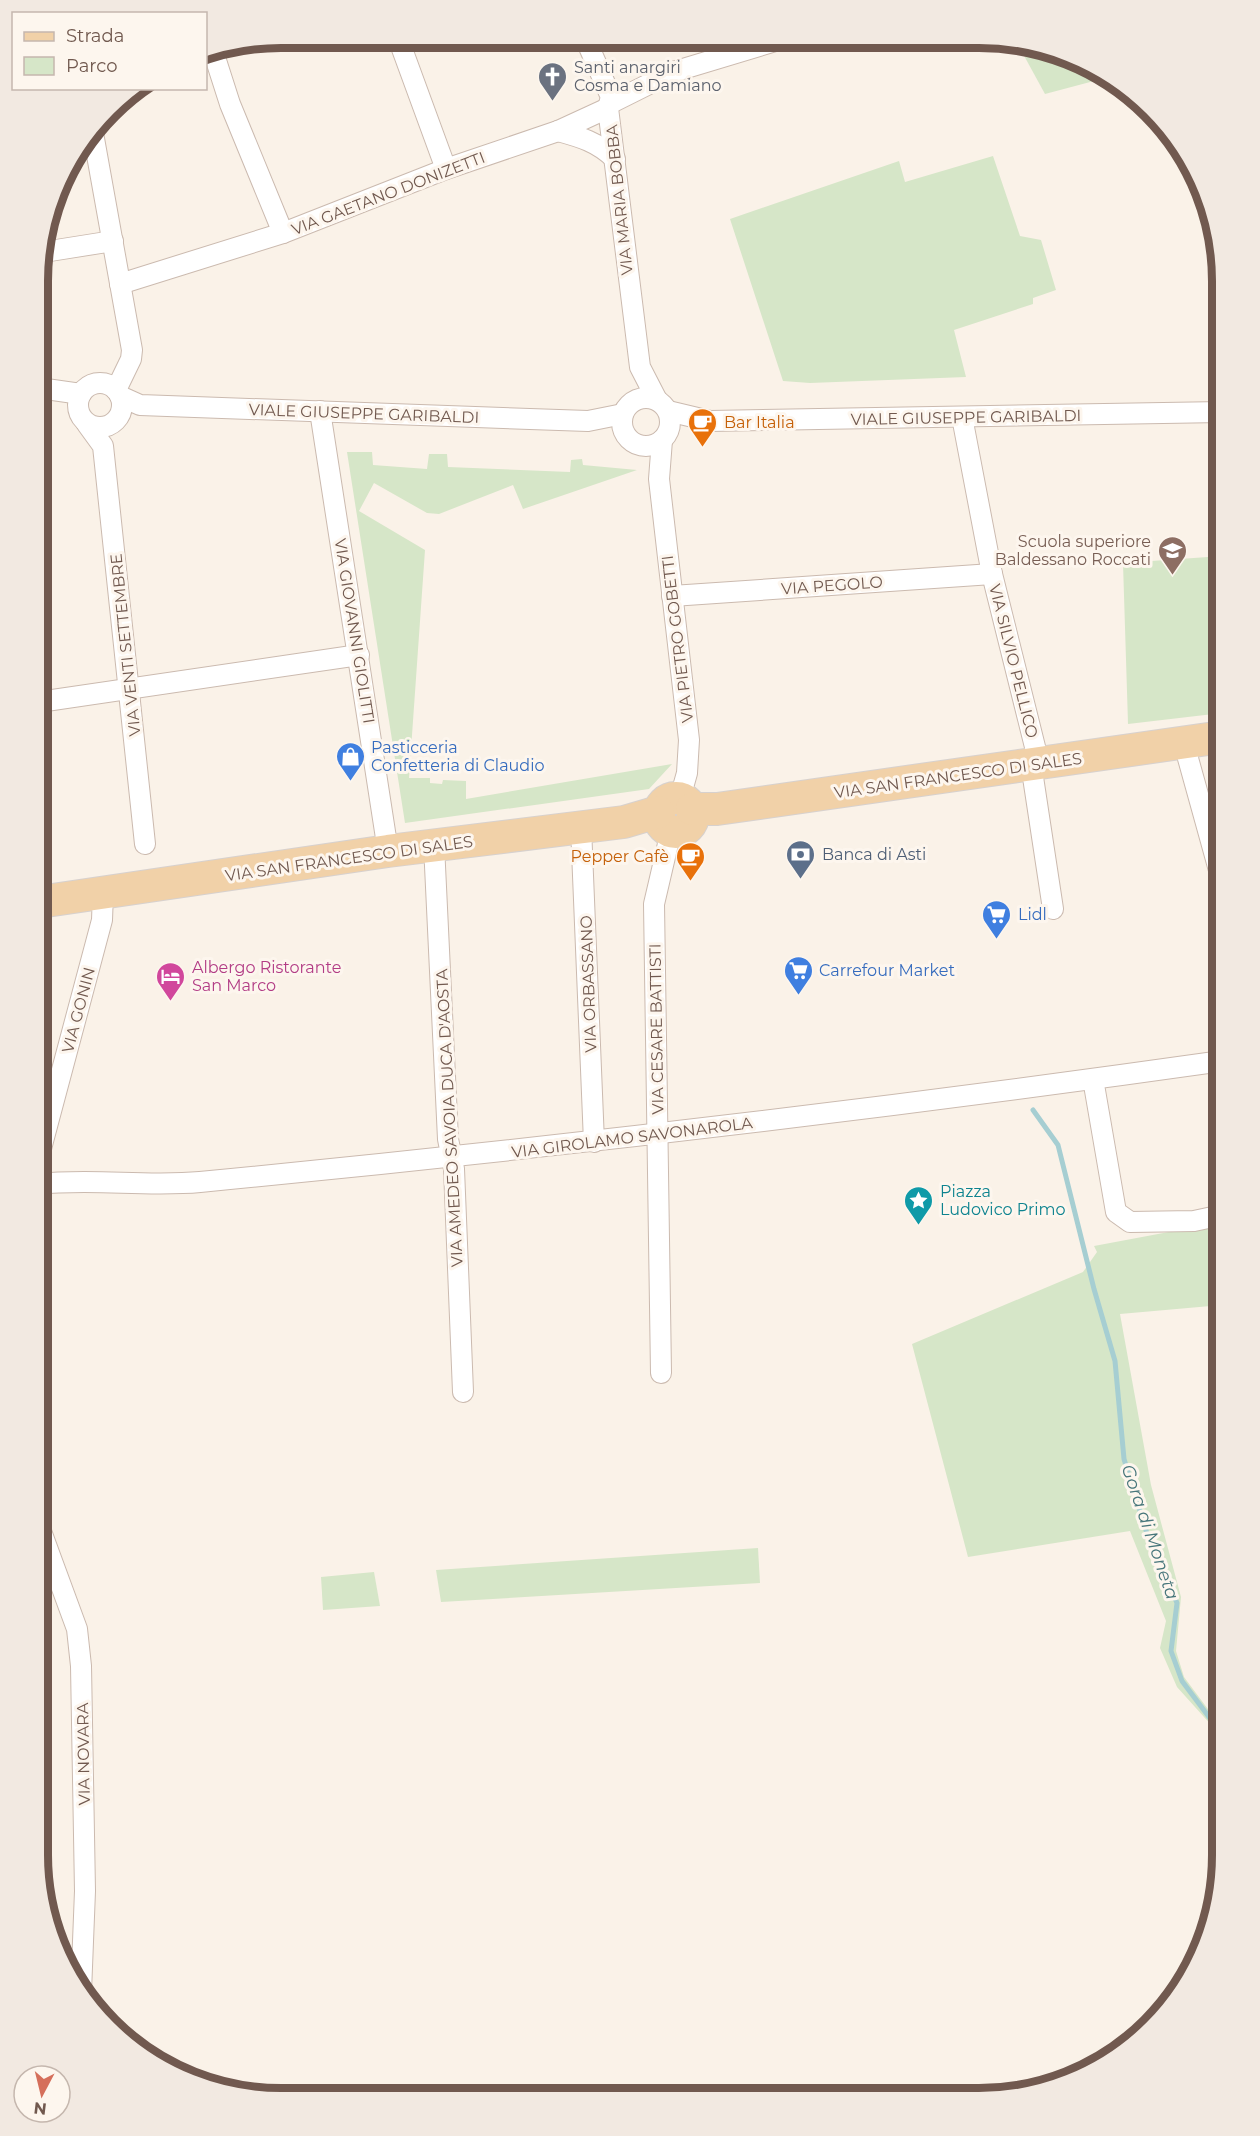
<svg xmlns="http://www.w3.org/2000/svg" width="1260" height="2136" viewBox="0 0 1260 2136" font-family="Montserrat,sans-serif">
	<rect width="100%" height="100%" fill="#faf2e8"/>
	<g fill="#d6e6c8">
		<polygon points="1016,41 1073,56 1109,77 1045,94"/>
		<polygon points="993,156 1020,236 1041,240 1056,290 1033,298 1033,304 954,330 966,377 810,383 783,381 730,219 899,161 905,182"/>
		<polygon points="347,452 372,452 373,465 427,469 429,454 447,454 448,467 570,472 571,460 582,459 583,465 637,470 523,509 513,485 439,514 427,513 374,483 359,511 425,550 409,778 430,778 430,783 442,784 443,780 466,781 466,799 672,764 649,789 405,823"/>
		<polygon points="1222,556 1222,713 1128,724 1123,563"/>
		<polygon points="1222,1222 1222,1305 1120,1314 1151,1485 1181,1597 1176,1651 1184,1677 1222,1728 1222,1737 1177,1687 1160,1648 1166,1621 1130,1531 968,1557 912,1344 1083,1272 1097,1252 1094,1246"/>
		<polygon points="758,1548 760,1583 441,1602 436,1570"/>
		<polygon points="374,1572 380,1606 323,1610 321,1577"/>
	</g>
	<g fill="none" stroke-linecap="round" stroke-linejoin="round">
		<polyline stroke="#a6ced2" stroke-width="5" points="1033,1110 1058,1145 1094,1289 1115,1361 1124,1459 1149,1540 1177,1603 1171,1651 1182,1681 1215,1725 1222,1739"/>
		<defs>
			<g id="street">
				<polyline points="398,38 446,169"/>
				<polyline points="585,38 611,97 608,108 640,367 657,400"/>
				<polyline points="213,51 230,104 283,233"/>
				<polyline points="611,103 673,72 782,39"/>
				<path d="M558 131C580 137 598 142 615 159"/>
				<polyline points="93,133 132,350 131,359 116,390"/>
				<polyline points="50,251 113,241"/>
				<polyline points="120,284 283,233 446,169 558,131 608,108"/>
				<circle cx="100" cy="405" r="22"/>
				<polyline points="39,388 81,394"/>
				<polyline points="120,396 140,405 588,421 623,414"/>
				<circle cx="646" cy="422" r="24"/>
				<polyline points="320,411 388,851"/>
				<polyline points="668,411 710,421 1222,412"/>
				<polyline points="962,417 992,574 1039,763"/>
				<polyline points="87,424 103,446 145,844"/>
				<polyline points="662,440 659,479 689,740 687,773 680,798"/>
				<polyline points="672,596 992,574"/>
				<polyline points="39,702 359,655"/>
				<polyline points="1184,744 1222,881"/>
				<polyline points="1031,764 1053,909"/>
				<polyline points="581,827 594,1142"/>
				<polyline points="434,845 448,1139 454,1169 463,1392"/>
				<polyline points="1093,1079 1116,1212 1130,1222 1194,1221 1222,1215"/>
				<polyline points="38,1160 102,920 103,893"/>
				<path d="M38 1184C92 1178 146 1187 200 1182 542 1149 882 1109 1222 1061"/>
				<polyline points="661,1373 654,904 671,831"/>
				<polyline points="38,1523 77,1629 81,1666 85,1891 81,1992"/>
			</g>
			<g id="primary">
				<circle cx="676" cy="815" r="17"/>
				<polyline points="692,809 717,809 1222,737"/>
				<polyline points="39,902 388,851 624,822 658,812"/>
			</g>
		</defs>
		<use href="#street" stroke="#cbbaaf" stroke-width="22"/>
		<use href="#primary" stroke="#d7d1ce" stroke-width="34"/>
		<use href="#street" stroke="#fff" stroke-width="20"/>
		<use href="#primary" stroke="#f1d1a8" stroke-width="32"/>
	</g>
	<defs>
		<symbol id="church-pin" viewBox="-11 -11 22 30"><path d="M0 17L-7.5 6A9.5 9.5 0 1 1 7.5 6Z" fill="#6b7280" stroke="#fdf6ee"/><path d="M-1.2-6h2.4v3.5h3.3v2.4h-3.3V6h-2.4V-.1h-3.3v-2.4h3.3Z" fill="#fff"/></symbol>
		<symbol id="cafe-pin" viewBox="-11 -11 22 30"><path d="M0 17L-7.5 6A9.5 9.5 0 1 1 7.5 6Z" fill="#e8710a" stroke="#fdf6ee"/><path d="M-5.5-4.5H6V0H3Q3 3.5 0 3.5H-2.5Q-5.5 3.5-5.5 0ZM3-3.2v2h1.7v-2ZM-6 4.5H4V6H-6Z" fill="#fff"/></symbol>
		<symbol id="school-pin" viewBox="-11 -11 22 30"><path d="M0 17L-7.5 6A9.5 9.5 0 1 1 7.5 6Z" fill="#8d6e63" stroke="#fdf6ee"/><path d="M0-5L7-2L0 1L-7-2ZM-4 1L0 2.5L4 1V4Q0 6-4 4Z" fill="#fff"/></symbol>
		<symbol id="shop-pin" viewBox="-11 -11 22 30"><path d="M0 17L-7.5 6A9.5 9.5 0 1 1 7.5 6Z" fill="#3f7fe0" stroke="#fdf6ee"/><path d="M-5-2.5h2.3a2.7 3.5 0 0 1 5.4 0H5L5.5 6h-11ZM-1.5-2.5h3a1.5 2.3 0 0 0-3 0Z" fill="#fff"/></symbol>
		<symbol id="bank-pin" viewBox="-11 -11 22 30"><path d="M0 17L-7.5 6A9.5 9.5 0 1 1 7.5 6Z" fill="#5c6f8a" stroke="#fdf6ee"/><path d="M-6-4H6V4H-6ZM0-2.3a2.3 2.3 0 1 0 0 4.6a2.3 2.3 0 1 0 0-4.6Z" fill="#fff"/></symbol>
		<symbol id="supermarket-pin" viewBox="-11 -11 22 30"><path d="M0 17L-7.5 6A9.5 9.5 0 1 1 7.5 6Z" fill="#3f7fe0" stroke="#fdf6ee"/><path d="M-6-5.5h2.5l.6 2H6L4.5 2H-2.5L-4.4-4H-6ZM-1.5 3.2a1.3 1.3 0 1 0 .1 0ZM3 3.2a1.3 1.3 0 1 0 .1 0Z" fill="#fff"/></symbol>
		<symbol id="hotel-pin" viewBox="-11 -11 22 30"><path d="M0 17L-7.5 6A9.5 9.5 0 1 1 7.5 6Z" fill="#d1479c" stroke="#fdf6ee"/><path d="M-6-4.5h1.5V1H6V5H4.5V3h-9V5H-6ZM-4 0a1.8 1.8 0 1 1 3.6 0ZM.5 0V-2.5h3Q6-2.5 6 0Z" fill="#fff"/></symbol>
		<symbol id="sight-pin" viewBox="-11 -11 22 30"><path d="M0 17L-7.5 6A9.5 9.5 0 1 1 7.5 6Z" fill="#0f9aa8" stroke="#fdf6ee"/><path d="M0-6L1.8-2.2L6-1.7L2.9 1.2L3.7 5.4L0 3.3L-3.7 5.4L-2.9 1.2L-6-1.7L-1.8-2.2Z" fill="#fff"/></symbol>
	</defs>
	<g fill-rule="evenodd">
		<use href="#church-pin" x="536" y="60" width="33" height="45"/>
		<use href="#cafe-pin" x="686" y="406" width="33" height="45"/>
		<use href="#school-pin" x="1156" y="534" width="33" height="45"/>
		<use href="#shop-pin" x="334" y="740" width="33" height="45"/>
		<use href="#bank-pin" x="784" y="838" width="33" height="45"/>
		<use href="#cafe-pin" x="674" y="840" width="33" height="45"/>
		<use href="#supermarket-pin" x="980" y="898" width="33" height="45"/>
		<use href="#supermarket-pin" x="782" y="954" width="33" height="45"/>
		<use href="#hotel-pin" x="154" y="960" width="33" height="45"/>
		<use href="#sight-pin" x="902" y="1184" width="33" height="45"/>
	</g>
	<g text-anchor="middle" stroke-width="6" stroke-linejoin="round" paint-order="stroke">
		<g font-size="16" fill="#5b616d" stroke="#fdf6ee" text-anchor="start">
			<text x="574" y="73">Santi anargiri<tspan x="574" dy="18">Cosma e Damiano</tspan></text>
		</g>
		<g font-size="16" fill="#71594f" stroke="#fdf6ee">
			<text transform="translate(388 193) rotate(-21)" y="6">VIA GAETANO DONIZETTI</text>
			<text transform="translate(619 200) rotate(-96)" y="6">VIA MARIA BOBBA</text>
			<text transform="translate(364 413) rotate(2)" y="6">VIALE GIUSEPPE GARIBALDI</text>
			<text transform="translate(966 417) rotate(-1)" y="6">VIALE GIUSEPPE GARIBALDI</text>
			<text transform="translate(832 585) rotate(-4)" y="6">VIA PEGOLO</text>
			<text transform="translate(355 631) rotate(81)" y="6">VIA GIOVANNI GIOLITTI</text>
			<text transform="translate(677 639) rotate(-97)" y="6">VIA PIETRO GOBETTI</text>
			<text transform="translate(125 645) rotate(-96)" y="6">VIA VENTI SETTEMBRE</text>
			<text transform="translate(1014 661) rotate(76)" y="6">VIA SILVIO PELLICO</text>
			<text transform="translate(958 775) rotate(-8)" y="6">VIA SAN FRANCESCO DI SALES</text>
			<text transform="translate(349 858) rotate(-8)" y="6">VIA SAN FRANCESCO DI SALES</text>
			<text transform="translate(588 984) rotate(-92)" y="6">VIA ORBASSANO</text>
			<text transform="translate(78 1010) rotate(-75)" y="6">VIA GONIN</text>
			<text transform="translate(656 1029) rotate(-91)" y="6">VIA CESARE BATTISTI</text>
			<text transform="translate(449 1118) rotate(-93)" y="6">VIA AMEDEO SAVOIA DUCA D'AOSTA</text>
			<text transform="translate(632 1137) rotate(-7)" y="6">VIA GIROLAMO SAVONAROLA</text>
			<text transform="translate(83 1754) rotate(-91)" y="6">VIA NOVARA</text>
		</g>
		<g font-size="16" fill="#c56008" stroke="#fdf6ee" text-anchor="start">
			<text x="724" y="428">Bar Italia</text>
			<text x="669" y="862" text-anchor="end">Pepper Cafè</text>
		</g>
		<g font-size="16" fill="#785e54" stroke="#fdf6ee" text-anchor="end">
			<text x="1151" y="547">Scuola superiore<tspan x="1151" dy="18">Baldessano Roccati</tspan></text>
		</g>
		<g font-size="16" fill="#366cbe" stroke="#fdf6ee" text-anchor="start">
			<text x="371" y="753">Pasticceria<tspan x="371" dy="18">Confetteria di Claudio</tspan></text>
			<text x="1018" y="920">Lidl</text>
			<text x="819" y="976">Carrefour Market</text>
		</g>
		<g font-size="16" fill="#4e5e75" stroke="#fdf6ee" text-anchor="start">
			<text x="822" y="860">Banca di Asti</text>
		</g>
		<g font-size="16" fill="#b23c85" stroke="#fdf6ee" text-anchor="start">
			<text x="192" y="973">Albergo Ristorante<tspan x="192" dy="18">San Marco</tspan></text>
		</g>
		<g font-size="16" fill="#0d838f" stroke="#fdf6ee" text-anchor="start">
			<text x="940" y="1197">Piazza<tspan x="940" dy="18">Ludovico Primo</tspan></text>
		</g>
		<g font-size="18" font-style="italic" fill="#47767b" stroke="#fdf6ee">
			<text transform="translate(1150 1532) rotate(71)" y="6">Gora di Moneta</text>
		</g>
	</g>
	<path d="M0 0H1260V2136H0ZM281 48H979A233 233 0 0 1 1212 281V1855A233 233 0 0 1 979 2088H281A233 233 0 0 1 48 1855V281A233 233 0 0 1 281 48Z" fill="#f2e9e1" fill-rule="evenodd"/>
	<path fill="none" stroke="#71594f" stroke-width="8" d="M281 48H979A233 233 0 0 1 1212 281V1855A233 233 0 0 1 979 2088H281A233 233 0 0 1 48 1855V281A233 233 0 0 1 281 48Z"/>
	<rect x="12" y="12" width="195" height="78" fill="#fdf6ee" stroke="#c5b7ae" stroke-width="1.5"/>
	<rect x="24" y="32" width="30" height="9" fill="#f1d1a8" stroke="#c5b7ae" stroke-width="1.5"/>
	<text x="66" y="42" font-size="18" fill="#71594f">Strada</text>
	<rect x="24" y="57" width="30" height="18" fill="#d6e6c8" stroke="#c5b7ae" stroke-width="1.5"/>
	<text x="66" y="72" font-size="18" fill="#71594f">Parco</text>
	<g transform="translate(42 2094) rotate(187)"><circle r="28" fill="#fdf6ee" stroke="#c5b7ae" stroke-width="1.5"/>
	<path d="M0-4.5L10 22L0 15L-10 22Z" fill="#d56f5b"/>
	<text y="-9" font-size="16" font-weight="bold" text-anchor="middle" fill="#71594f">N</text>
	</g>
</svg>
